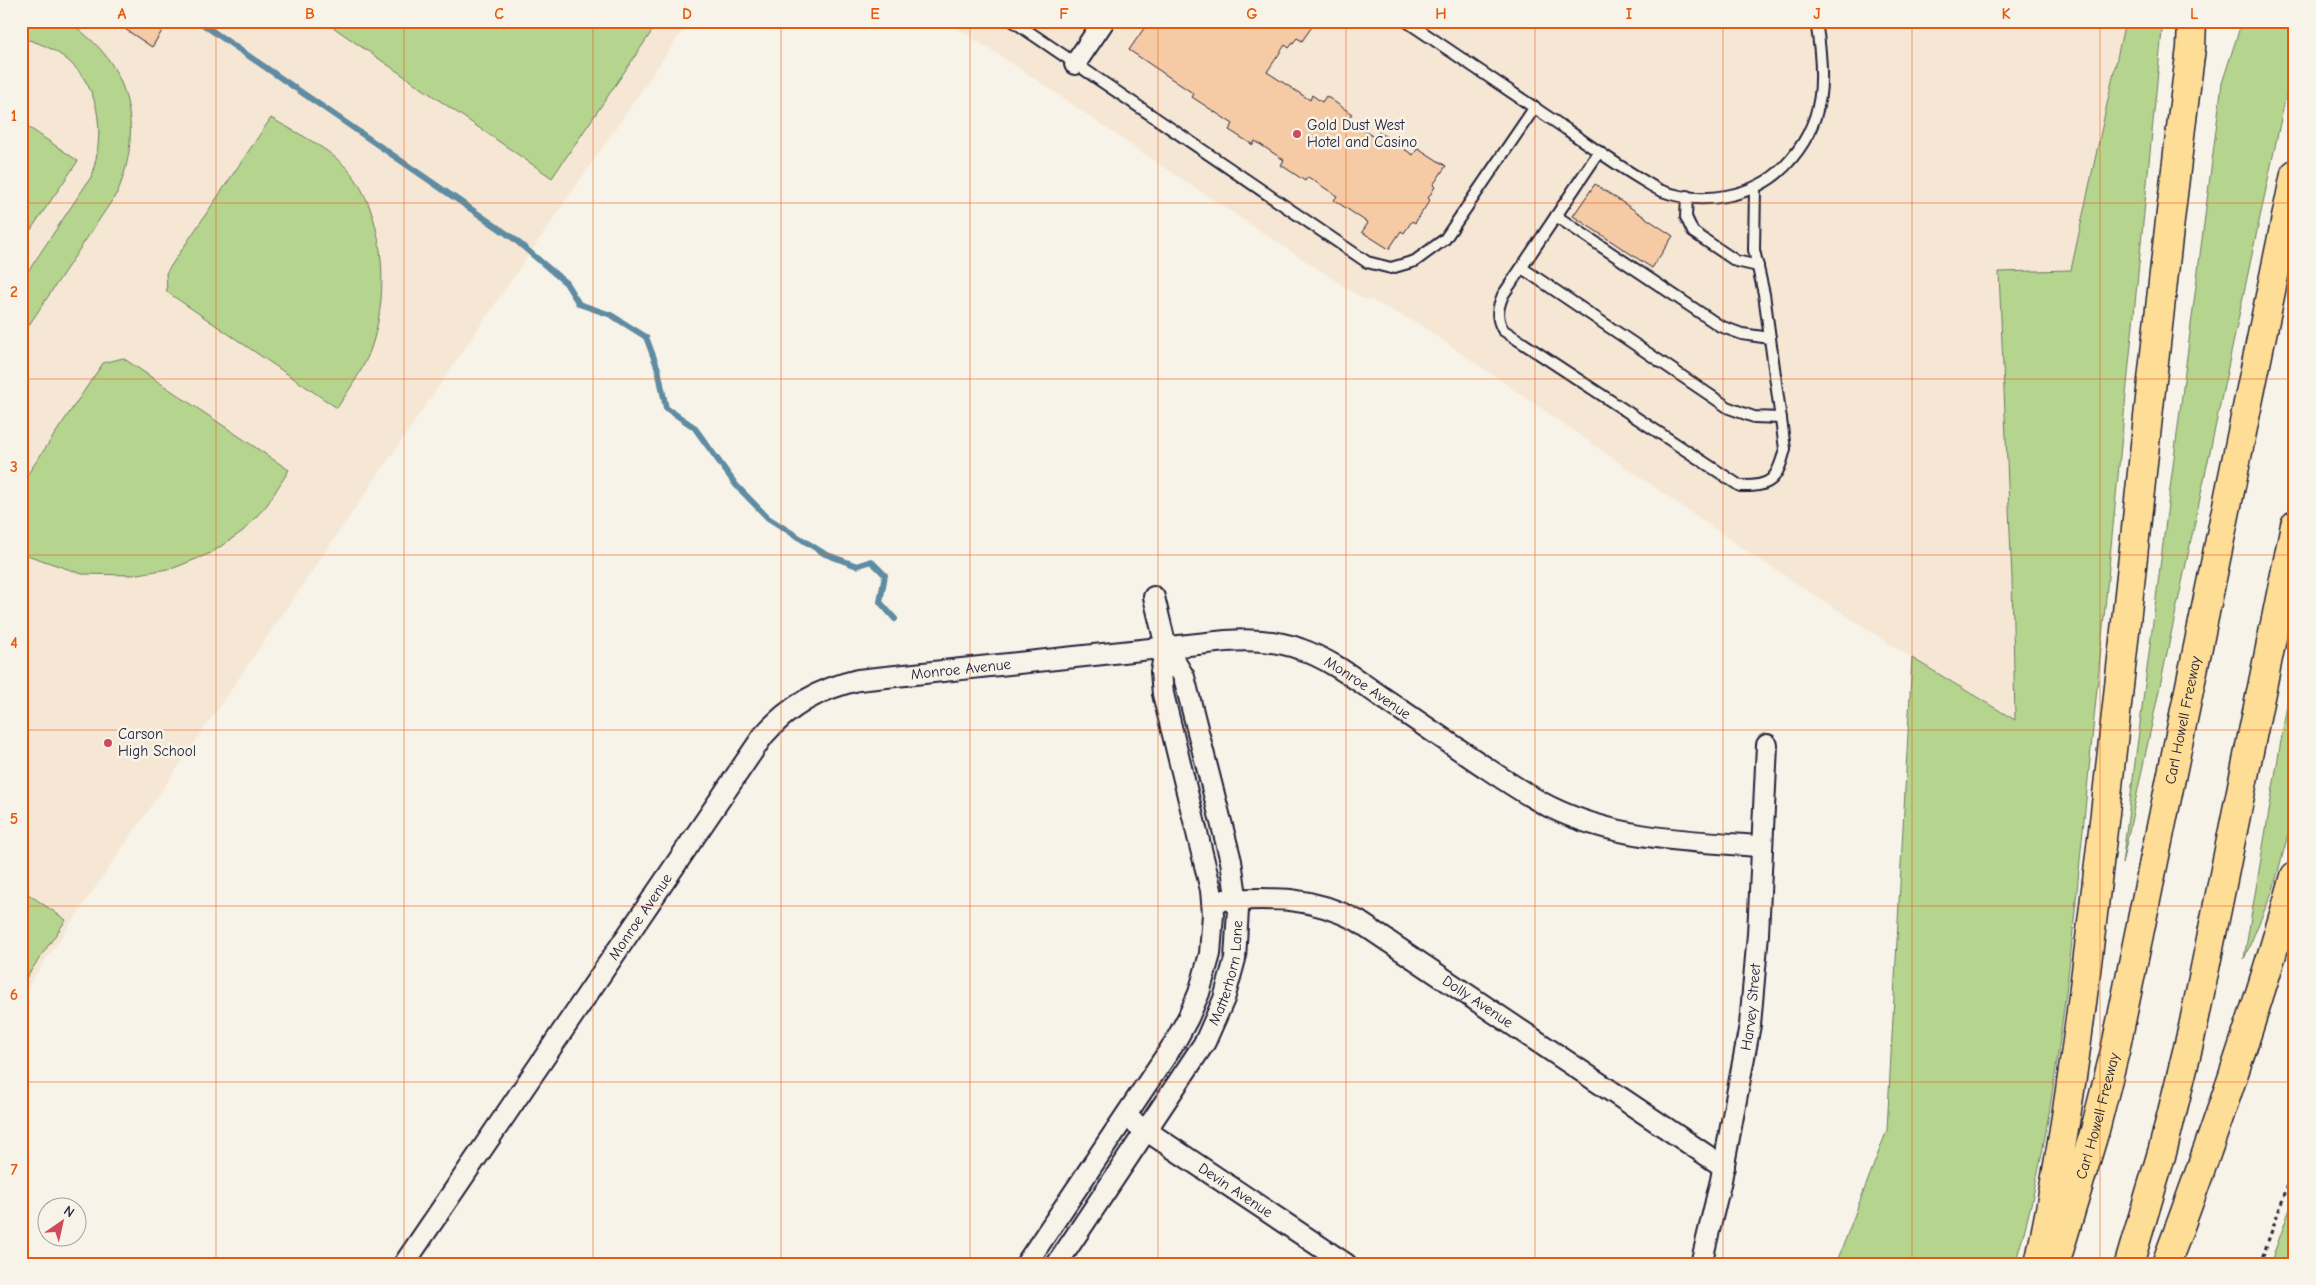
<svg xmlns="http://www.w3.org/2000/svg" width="2316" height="1285" viewBox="0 0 2316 1285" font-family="'Comic Neue',sans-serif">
	<rect width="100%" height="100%" fill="#f7f3e8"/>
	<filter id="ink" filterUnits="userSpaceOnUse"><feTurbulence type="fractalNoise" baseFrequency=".02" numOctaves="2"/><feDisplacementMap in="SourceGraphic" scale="10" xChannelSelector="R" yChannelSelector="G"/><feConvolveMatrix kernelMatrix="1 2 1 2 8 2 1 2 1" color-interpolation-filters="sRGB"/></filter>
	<g filter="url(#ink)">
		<g fill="#f6e7d4">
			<polygon points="21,21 689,21 21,996"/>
			<polygon points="946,21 2125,21 2071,270 1999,272 2012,579 2015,720 1912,658 1748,552 1419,324 1371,300 1363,299 1138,150 1034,78"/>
		</g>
		<g fill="#b5d48d" stroke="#6c7b64">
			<path d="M21 21C35 21 51 19 64 21 73 23 82 32 89 38 135 78 140 141 117 193L21 337V282L91 177C112 114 91 54 21 38Z"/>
			<polygon points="324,21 659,21 552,178"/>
			<path d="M2125 21H2163L2071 951C2058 1056 2046 1162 2015 1264H1836L1887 1130 1912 658 2015 720 2012 579 1999 272 2071 270Z"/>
			<polygon points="2242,21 2295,21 2295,53 2122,864 2222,83"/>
			<path d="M271 118C300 135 337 151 356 180 385 224 388 293 373 342 366 366 351 387 337 408L167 292 166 273Z"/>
			<polygon points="21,122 78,161 21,244"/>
			<polygon points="123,358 289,470 267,505 243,531 211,553 174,568 132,575 82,574 27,555 21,550 21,484 103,363"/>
			<polygon points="2295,658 2295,809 2273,890 2244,959"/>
			<polygon points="21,889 66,920 21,985"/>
			<polygon points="2295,1195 2295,1264 2270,1264"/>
		</g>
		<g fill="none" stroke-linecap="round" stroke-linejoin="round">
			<polyline stroke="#5f8ca3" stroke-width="6" points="198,21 513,238 566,283 579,304 611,315 646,337 658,369 666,408 694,427 736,485 768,518 825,554 857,566 871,561 885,575 880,602 895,619"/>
		</g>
		<g fill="#f5caa4" stroke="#22223b">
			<polygon points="113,21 147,21 162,31 152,47"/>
			<polygon points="1149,21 1316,21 1302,41 1297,38 1289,48 1285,45 1267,72 1310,100 1312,95 1322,102 1326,96 1352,114 1348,119 1375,138 1379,132 1413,155 1418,148 1446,166 1433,185 1435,187 1428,198 1430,200 1415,223 1412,221 1404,233 1401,231 1389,249 1362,232 1368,223 1334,200 1337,196 1308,177 1305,181 1281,165 1284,160 1255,141 1253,145 1229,130 1233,124 1192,97 1194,94 1129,50"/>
			<polygon points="1595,184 1673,236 1652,268 1573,216"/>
		</g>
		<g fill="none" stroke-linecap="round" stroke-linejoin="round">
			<defs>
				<g id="lane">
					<polyline points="1013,21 1367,262 1391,268 1415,261 1445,239 1535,107"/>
					<path d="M1406 21C1459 57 1513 93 1566 129 1590 146 1614 163 1639 178 1646 182 1654 188 1662 191 1702 206 1755 197 1785 166 1827 122 1825 77 1816 21"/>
					<path d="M1599 152 1503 295C1497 309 1496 317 1503 330L1740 486C1772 487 1777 479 1785 449L1764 294 1754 250 1755 188"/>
					<polyline points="1687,196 1686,217 1693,232 1736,261 1758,266"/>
					<polyline points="1556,216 1720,326 1742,334 1770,338"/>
					<polyline points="1522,268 1729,408 1754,417 1781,418"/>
				</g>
				<g id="street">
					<polyline points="1075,64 1104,21"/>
					<path id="s1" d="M1224 900C1275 898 1311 896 1358 921L1724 1167"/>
					<path id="s2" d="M1135 1123 1346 1264"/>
					<path id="s3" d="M404 1264 763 736C789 706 819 689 858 680L1226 641C1251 639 1276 640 1300 649 1329 659 1354 678 1379 695 1411 717 1444 739 1476 761 1500 777 1524 794 1550 807 1617 840 1689 841 1761 846"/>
					<polyline points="1026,1264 1175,1042 1188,1018 1199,993 1210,954 1213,914 1211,890 1163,694 1161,672 1166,647"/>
					<path id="s4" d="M1057 1264 1205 1042 1224 999 1235 959 1238 910 1231 861 1184 677 1166 647 1154 597"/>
					<path id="s5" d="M1701 1264 1721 1180 1750 1025 1758 934 1767 745"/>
				</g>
				<g id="highway">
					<path d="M2039 1264C2071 1115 2087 964 2105 813 2134 558 2158 302 2191 48L2192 21"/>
					<path id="s6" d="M2055 1264 2095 1130 2115 1051 2295 174"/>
					<polyline points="2129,1264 2163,1149 2193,1027 2295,525"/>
					<path d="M2166 1264C2214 1136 2258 1007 2295 876"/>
				</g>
			</defs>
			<use href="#lane" stroke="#22223b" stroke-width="14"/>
			<use href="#street" stroke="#22223b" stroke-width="24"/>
			<use href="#highway" stroke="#22223b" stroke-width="31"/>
			<polyline stroke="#22223b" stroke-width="3" stroke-dasharray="4 4" stroke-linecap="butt" points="2260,1264 2295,1165"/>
			<use href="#lane" stroke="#f7f3e8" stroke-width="10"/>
			<use href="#street" stroke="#f7f3e8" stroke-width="20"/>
			<use href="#highway" stroke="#fedd96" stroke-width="28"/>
		</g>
	</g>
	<path fill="none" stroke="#e8590c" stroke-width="1" stroke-opacity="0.55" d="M216 21V1264M404 21V1264M593 21V1264M781 21V1264M970 21V1264M1158 21V1264M1346 21V1264M1535 21V1264M1723 21V1264M1912 21V1264M2100 21V1264M21 203H2295M21 379H2295M21 555H2295M21 730H2295M21 906H2295M21 1082H2295"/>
	<g fill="#d1495b" stroke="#f7f3e8" stroke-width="2">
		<circle cx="1297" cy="134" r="5"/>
		<circle cx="108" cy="743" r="5"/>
	</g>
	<g text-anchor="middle" stroke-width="5" stroke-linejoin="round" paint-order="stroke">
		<g font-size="15" fill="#22223b" stroke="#f7f3e8" text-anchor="start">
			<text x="1307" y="130">Gold Dust West<tspan x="1307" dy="17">Hotel and Casino</tspan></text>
			<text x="118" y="739">Carson<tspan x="118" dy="17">High School</tspan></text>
		</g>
		<g font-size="15" fill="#22223b" stroke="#f7f3e8">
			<text dy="5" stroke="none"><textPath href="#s3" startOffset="854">Monroe Avenue</textPath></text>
			<text dy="5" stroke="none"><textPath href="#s3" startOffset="1274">Monroe Avenue</textPath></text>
			<text dy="5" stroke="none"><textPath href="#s6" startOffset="559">Carl Howell Freeway</textPath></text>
			<text dy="5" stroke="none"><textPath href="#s3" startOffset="420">Monroe Avenue</textPath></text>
			<text dy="5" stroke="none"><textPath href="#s4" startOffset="340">Matterhorn Lane</textPath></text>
			<text dy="5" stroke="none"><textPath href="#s1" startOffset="282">Dolly Avenue</textPath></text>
			<text dy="5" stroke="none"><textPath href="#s5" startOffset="262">Harvey Street</textPath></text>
			<text dy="5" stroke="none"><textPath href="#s6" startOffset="154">Carl Howell Freeway</textPath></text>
			<text dy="5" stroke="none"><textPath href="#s2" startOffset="121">Devin Avenue</textPath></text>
		</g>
	</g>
	<rect width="2316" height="1285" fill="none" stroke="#f7f3e8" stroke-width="55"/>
	<g transform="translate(62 1222) rotate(34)"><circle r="24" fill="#f7f3e8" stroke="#a29fa3"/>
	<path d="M0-4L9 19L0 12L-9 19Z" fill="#d1495b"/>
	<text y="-8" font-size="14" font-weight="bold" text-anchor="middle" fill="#22223b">N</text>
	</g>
	<rect x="28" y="28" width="2260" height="1230" fill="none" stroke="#e8590c" stroke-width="2"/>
	<g font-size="16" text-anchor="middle" font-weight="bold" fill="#e8590c">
		<text x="122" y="19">A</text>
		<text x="310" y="19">B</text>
		<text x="499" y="19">C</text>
		<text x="687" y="19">D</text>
		<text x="875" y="19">E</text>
		<text x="1064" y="19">F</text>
		<text x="1252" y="19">G</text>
		<text x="1441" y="19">H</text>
		<text x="1629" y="19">I</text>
		<text x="1817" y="19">J</text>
		<text x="2006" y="19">K</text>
		<text x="2194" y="19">L</text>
		<text x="14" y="121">1</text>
		<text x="14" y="297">2</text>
		<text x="14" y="472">3</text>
		<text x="14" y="648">4</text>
		<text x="14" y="824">5</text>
		<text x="14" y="1000">6</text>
		<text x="14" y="1175">7</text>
	</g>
</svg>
